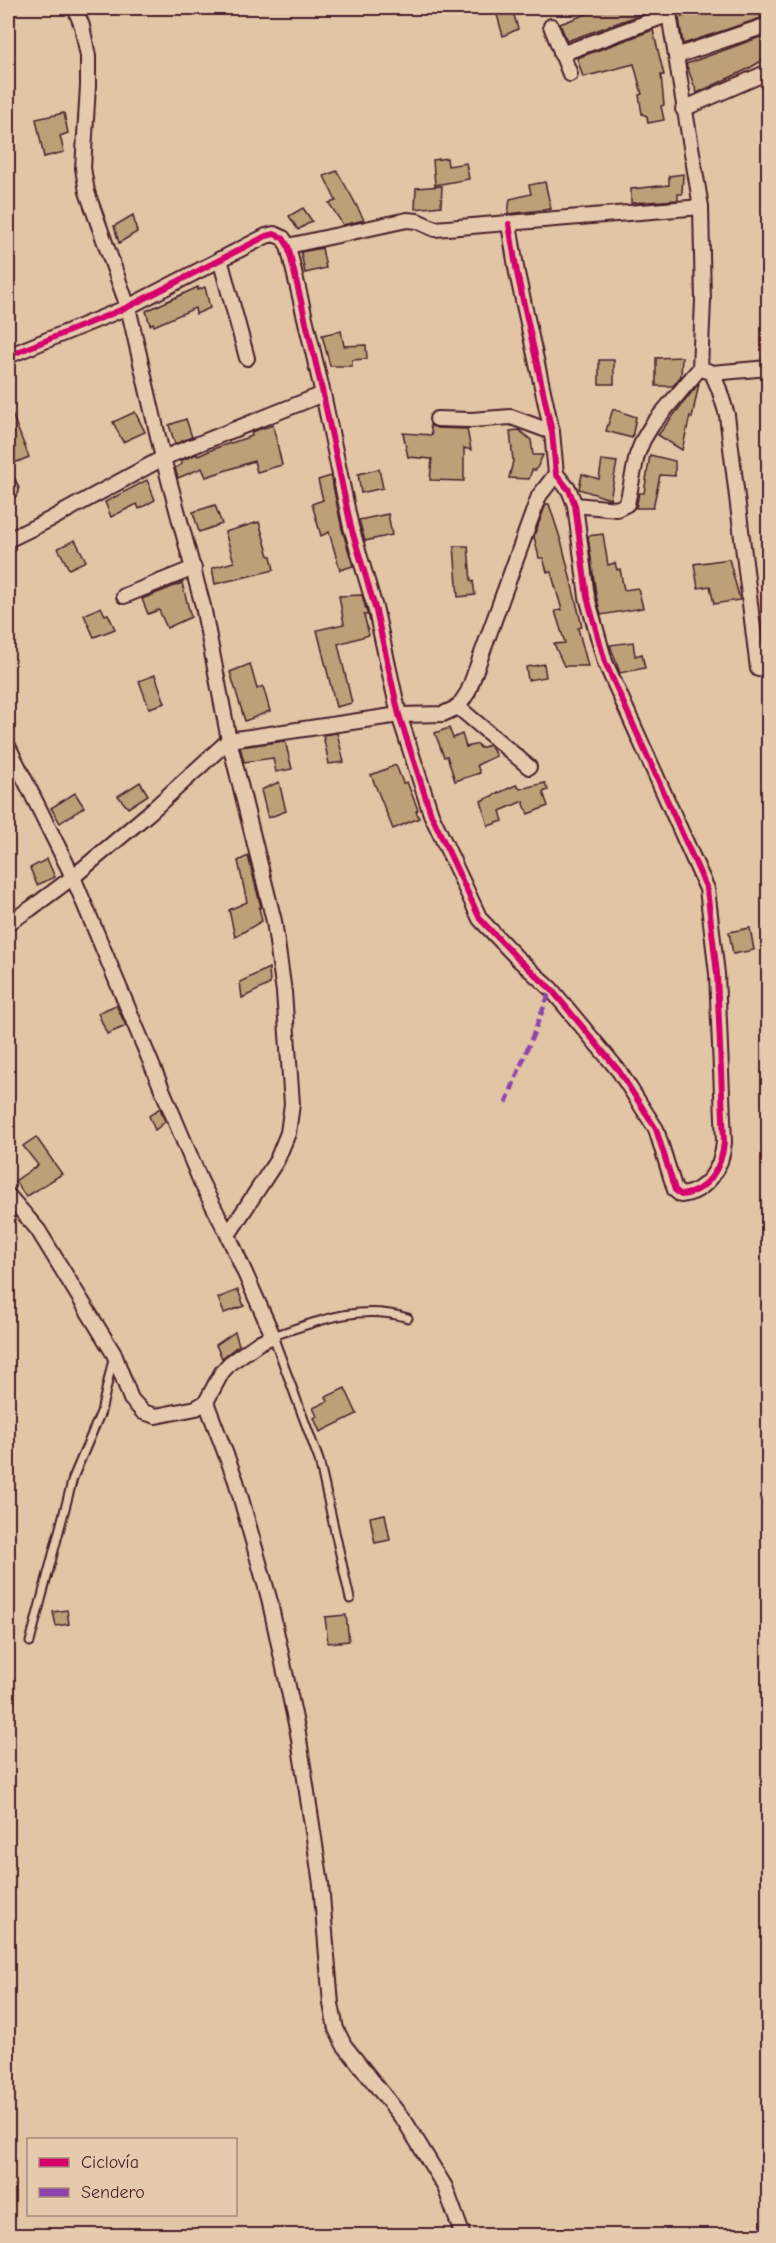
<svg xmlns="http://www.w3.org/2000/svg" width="776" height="2243" viewBox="0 0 776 2243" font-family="'Comic Neue',sans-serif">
	<rect width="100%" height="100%" fill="#e1c5a5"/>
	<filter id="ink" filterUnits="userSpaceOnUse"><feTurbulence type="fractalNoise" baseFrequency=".0167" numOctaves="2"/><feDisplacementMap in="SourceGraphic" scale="12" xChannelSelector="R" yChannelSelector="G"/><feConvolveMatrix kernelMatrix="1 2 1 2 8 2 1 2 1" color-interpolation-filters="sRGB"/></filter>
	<g filter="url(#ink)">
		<g fill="#bda078" stroke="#4a1f2b" stroke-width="1.5">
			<polygon points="495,8 512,8 518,29 503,36"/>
			<polygon points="602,8 647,8 648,12 567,41 560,24"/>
			<polygon points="682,8 758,8 761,18 683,44 679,18 685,16"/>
			<polygon points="653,30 664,75 661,75 664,105 661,106 664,120 648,123 647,116 642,114 639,95 642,94 634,64 583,77 577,58"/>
			<polygon points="766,35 768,41 768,57 748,69 697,93 686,64"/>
			<polygon points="64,113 68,133 60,136 64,152 44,157 36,119"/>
			<polygon points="447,158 448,166 466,163 469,179 435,185 433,160"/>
			<polygon points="337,171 352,197 364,220 343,225 329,203 336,201 324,176"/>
			<polygon points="683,174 682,194 678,194 678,200 631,203 631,189 669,185 669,176"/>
			<polygon points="545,182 551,209 508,214 510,199 531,194 529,185"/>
			<polygon points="442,186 441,206 415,209 416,188"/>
			<polygon points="303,208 312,221 298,230 289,216"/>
			<polygon points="133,215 137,232 119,243 114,226"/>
			<polygon points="322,248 326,268 305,273 301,252"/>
			<polygon points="198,287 198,290 205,287 210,308 196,314 195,308 154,326 153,323 150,325 146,311"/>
			<polygon points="341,331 344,346 366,345 367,359 352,360 352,366 330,366 322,335"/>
			<polygon points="682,357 681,376 673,386 656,386 656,358"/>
			<rect x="599" y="360" width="15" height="24"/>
			<polygon points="699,383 692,418 690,416 682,450 658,435"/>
			<polygon points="8,404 29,457 10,465 8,457"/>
			<polygon points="613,409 636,417 632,438 606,431"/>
			<polygon points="135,412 145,432 123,442 113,422"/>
			<polygon points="186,419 192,437 175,444 169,425"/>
			<polygon points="273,425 282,465 257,472 254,461 206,477 202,468 178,478 175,468 182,464 180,461 197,454 198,456 216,448 252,436 251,432"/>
			<polygon points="430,425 437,428 467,429 471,450 464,448 464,481 430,480 432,459 408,457 403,433 432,435"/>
			<polygon points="519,430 531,440 533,455 543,455 536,470 532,470 529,479 509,478 513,461 510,431"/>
			<polygon points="650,455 675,461 675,476 660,475 653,508 636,508 639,493 644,493"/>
			<polygon points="602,460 617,462 610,499 579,489 582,474 599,479"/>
			<polygon points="379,469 383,488 361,493 358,474"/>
			<polygon points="331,476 342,529 353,566 340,570 329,532 321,536 312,504 323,500 318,480"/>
			<polygon points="147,480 155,500 139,509 137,504 111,517 105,502"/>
			<polygon points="546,504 549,504 562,544 580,618 582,627 578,628 588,666 564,666 554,644 565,643 555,611 562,610 551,572 547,572 543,558 539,558 534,536"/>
			<polygon points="215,505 222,524 199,532 193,512"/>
			<polygon points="388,514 392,535 365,541 359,520"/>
			<polygon points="259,522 269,556 271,556 274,570 215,584 212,568 234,562 225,532"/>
			<polygon points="603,534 608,565 615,563 617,570 620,569 624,590 638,588 643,608 601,615 596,595 588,536"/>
			<polygon points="75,540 86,561 69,569 58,548"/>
			<polygon points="454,546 468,546 471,581 473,581 475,595 458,597"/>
			<polygon points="729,559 740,600 714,604 710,586 698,588 694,564"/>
			<polygon points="182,583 191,617 167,628 159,610 148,614 142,599"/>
			<polygon points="362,595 367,613 368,615 364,615 369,635 338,644 352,703 336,707 317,630 344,624 339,596"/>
			<polygon points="101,607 105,615 108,614 115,629 94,637 84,615"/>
			<polygon points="633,642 635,656 642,654 645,668 620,673 610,645"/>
			<polygon points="250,664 257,689 263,686 270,711 245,721 230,672"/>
			<polygon points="544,664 546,677 528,680 526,667"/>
			<polygon points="155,675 165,703 149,708 139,681"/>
			<polygon points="449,728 453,738 462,734 466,747 478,744 480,748 490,745 496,756 477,765 480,773 455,781 447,756 444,757 435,733"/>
			<polygon points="337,733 344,762 329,764 323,735"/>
			<polygon points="285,741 292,769 276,772 273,758 244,762 240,747"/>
			<polygon points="396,765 403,783 407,782 418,810 416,811 419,818 393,829 371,775"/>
			<polygon points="140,782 148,795 128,808 118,796"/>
			<polygon points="279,782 286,811 268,818 261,790"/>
			<polygon points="545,783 548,790 543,792 548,806 528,814 523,801 500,811 503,821 488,826 481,801 516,785 520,789"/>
			<polygon points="75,793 84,807 60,823 51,808"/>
			<polygon points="248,856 261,907 259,908 262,921 235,937 229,910 247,902 238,861"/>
			<polygon points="47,859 55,877 37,885 30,868"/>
			<polygon points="750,928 754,950 733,954 729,932"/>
			<polygon points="269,968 270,984 242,998 240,982"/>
			<polygon points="116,1005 126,1026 107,1034 98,1013"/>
			<polygon points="160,1108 165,1122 155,1130 149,1116"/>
			<polygon points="36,1137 62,1174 26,1197 15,1181 38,1165 23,1146"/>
			<polygon points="238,1290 244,1306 224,1313 218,1298"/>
			<polygon points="235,1332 239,1345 222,1358 216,1345"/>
			<polygon points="345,1388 357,1414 320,1432 314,1418 317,1416 313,1408 328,1401 326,1397"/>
			<polygon points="385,1514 390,1540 375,1543 370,1517"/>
			<polygon points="67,1610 69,1624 56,1626 53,1612"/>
			<polygon points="346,1615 349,1641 328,1643 325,1617"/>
		</g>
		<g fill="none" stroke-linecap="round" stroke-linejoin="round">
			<defs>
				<g id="lane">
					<path d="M350 1599 319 1460 273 1336C318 1321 360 1303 408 1318"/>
					<polyline points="30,1642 73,1478 101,1412 113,1359"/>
				</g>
				<g id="street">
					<polyline points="75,8 82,26 88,56 88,86 83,168 87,192 128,307 163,458 203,606 229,740 274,921 284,992 292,1104 288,1133 277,1160 228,1235"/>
					<polyline points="551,26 570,74"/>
					<polyline points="561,54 670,14"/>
					<polyline points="676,56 768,25"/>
					<polyline points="683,109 768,72"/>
					<polyline points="288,246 407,220 417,221 435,229 701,207"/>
					<polyline points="220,259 247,358"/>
					<path d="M8 356 128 307 266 236 274 234 283 238 288 246 323 394 351 527 376 611 399 715 431 814 480 919 517 958 551 989 619 1071 656 1129 675 1190 681 1195C707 1192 722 1168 724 1142L717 974 707 889 605 662 587 597 575 505 569 490 556 474 552 432 517 273 509 224"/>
					<polyline points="705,370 712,373 768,368"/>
					<polyline points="712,373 719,389 727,415 758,669"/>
					<polyline points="437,419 471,420 511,417 552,432"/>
					<polyline points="8,483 11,490"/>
					<polyline points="575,505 617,509 627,504 637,455 643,440 652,425 700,368 703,301 701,207 668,8"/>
					<polyline points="8,540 51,519 163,458 323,394"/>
					<polyline points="124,596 194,568"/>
					<polyline points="458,707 529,767"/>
					<polyline points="8,746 73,877 201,1182 228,1235 273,1336 260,1342 230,1363 222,1372 206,1402 196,1408 156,1416 143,1412 131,1399 114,1354 38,1230 8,1195"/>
					<polyline points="8,923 30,909 73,877 149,813 229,740 399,715 443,714 458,707 468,692 539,496 556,474"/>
					<polyline points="206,1402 236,1481 269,1598 298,1733 321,1884 331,2004 336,2029 344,2045 406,2123 445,2187 463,2236"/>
				</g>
			</defs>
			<use href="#lane" stroke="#4a1f2b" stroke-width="11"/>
			<use href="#street" stroke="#4a1f2b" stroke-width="18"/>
			<use href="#lane" stroke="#e6caad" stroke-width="7"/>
			<use href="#street" stroke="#e6caad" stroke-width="14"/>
			<polyline stroke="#8e44ad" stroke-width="4.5" stroke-dasharray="9 4.5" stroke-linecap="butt" points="506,1103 551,989"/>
			<defs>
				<path id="cycleway" d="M8 356 128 307 266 236 274 234 283 238 288 246 323 394 351 527 376 611 399 715 431 814 480 919 517 958 551 989 619 1071 656 1129 675 1190 681 1195C707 1192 722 1168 724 1142L717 974 707 889 605 662 587 597 575 505 569 490 556 474 552 432 517 273 509 224"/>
			</defs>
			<use href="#cycleway" stroke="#e6caad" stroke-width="10"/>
			<use href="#cycleway" stroke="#d6006c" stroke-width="6"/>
		</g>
	</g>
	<rect width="776" height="2243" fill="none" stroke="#e6caad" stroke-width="30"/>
	<rect x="15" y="15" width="746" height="2213" fill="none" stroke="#4a1f2b" stroke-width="2" filter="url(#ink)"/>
	<rect x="27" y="2138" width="210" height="78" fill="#e6caad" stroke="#a88679" stroke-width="1.5"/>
	<rect x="39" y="2158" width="30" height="9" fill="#d6006c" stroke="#a88679" stroke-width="1.5"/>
	<text x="81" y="2168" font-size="18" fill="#4a1f2b">Ciclovía</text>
	<rect x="39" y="2188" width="30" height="9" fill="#8e44ad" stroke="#a88679" stroke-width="1.5"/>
	<text x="81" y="2198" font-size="18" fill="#4a1f2b">Sendero</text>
</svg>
